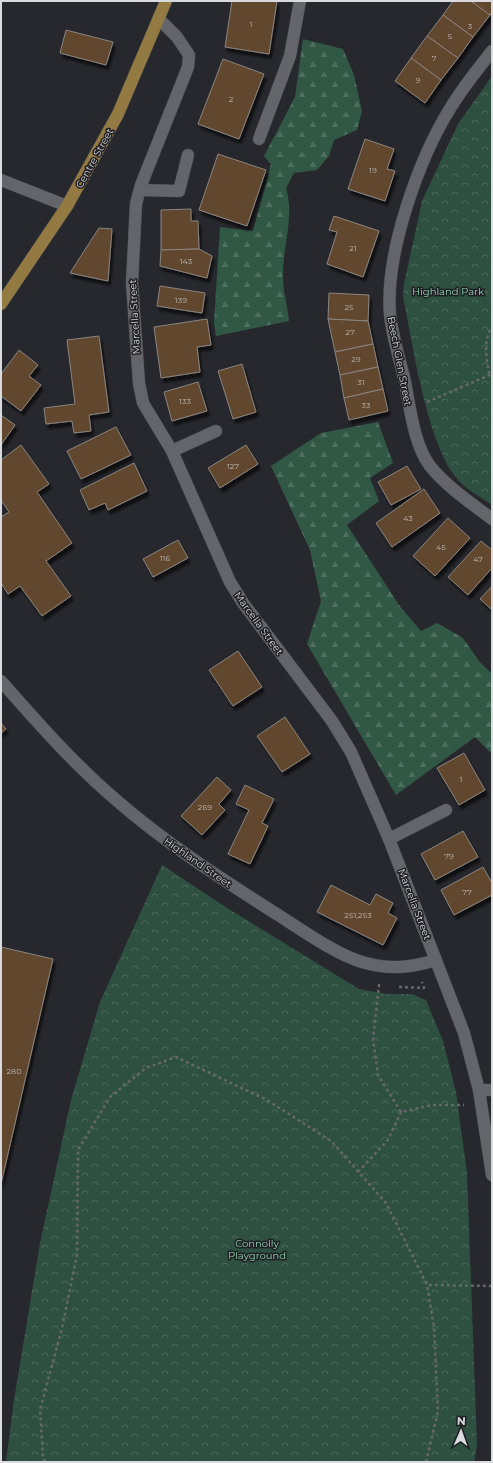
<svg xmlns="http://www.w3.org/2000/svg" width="493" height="1463" viewBox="0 0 493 1463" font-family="Montserrat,sans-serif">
	<defs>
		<pattern id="forest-firs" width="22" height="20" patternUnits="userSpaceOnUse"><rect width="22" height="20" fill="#315745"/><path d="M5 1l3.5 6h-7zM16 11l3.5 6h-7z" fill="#4e6f5f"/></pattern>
		<pattern id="park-crowns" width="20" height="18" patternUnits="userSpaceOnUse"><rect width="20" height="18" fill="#2e5040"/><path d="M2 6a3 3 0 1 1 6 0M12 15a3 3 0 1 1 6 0" fill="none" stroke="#4c695b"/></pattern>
		<filter id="shadow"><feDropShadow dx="2.5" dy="4.5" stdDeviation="1" flood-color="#0009"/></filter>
	</defs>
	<rect width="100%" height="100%" fill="#27282d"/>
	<g fill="url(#forest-firs)">
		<path d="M303 39 343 49 354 75 362 111 357 130 334 140 329 156 317 170 294 173 286 188C295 217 282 248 283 278 283 292 288 307 289 321L216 336 214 322 220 227 253 231 271 164 264 156 295 97Z"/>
		<polygon points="378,422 393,463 370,478 379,501 347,525 399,605 421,631 437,623 463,638 479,661 492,674 492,754 475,737 396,795 307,644 321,601 310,550 271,466 321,433"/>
	</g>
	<g fill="url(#park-crowns)">
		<path d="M492 76V505C482 498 469 491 460 482 427 448 413 344 403 297L404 284 422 201 458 124Z"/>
		<polygon points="162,865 224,906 359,989 386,994 412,994 426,1000 443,1041 456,1092 467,1173 477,1445 474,1462 6,1462 14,1400 40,1243 71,1100 100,1002"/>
	</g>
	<g fill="#61462d" stroke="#8a8581" filter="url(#shadow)">
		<polygon points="232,1 277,1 269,54 225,47"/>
		<polygon points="453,1 471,1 490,15 473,37 443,15"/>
		<polygon points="471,1 492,1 492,11 490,15"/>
		<polygon points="443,15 473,37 458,58 427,36"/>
		<polygon points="66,30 113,42 106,65 60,53"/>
		<polygon points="427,36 458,58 441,80 411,58"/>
		<polygon points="411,58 441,80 425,103 395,81"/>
		<polygon points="223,59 264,74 239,139 198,124"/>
		<polygon points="365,139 394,149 387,169 395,171 385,201 348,189"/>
		<polygon points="218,154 266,170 247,226 199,210"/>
		<polygon points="191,209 191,221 198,221 199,249 161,250 161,210"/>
		<polygon points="334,216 379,231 363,277 327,264 337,232 329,230"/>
		<polygon points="99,228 112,229 108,281 70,273"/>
		<polygon points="199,249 212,256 207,278 160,266 161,250"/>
		<polygon points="160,286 205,293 202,313 157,306"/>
		<polygon points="329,293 369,295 368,321 328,319"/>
		<polygon points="207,319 211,345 197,347 200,372 161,378 154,327"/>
		<polygon points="328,319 368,321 373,344 335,352"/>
		<polygon points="99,336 109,412 89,415 91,431 74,433 72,421 46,424 44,408 75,404 67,340"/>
		<polygon points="373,344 378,367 340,375 335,352"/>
		<polygon points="19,350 38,365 29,376 41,385 21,411 1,396 1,374"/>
		<polygon points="242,364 256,412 233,419 218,371"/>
		<polygon points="378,367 383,389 344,398 340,375"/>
		<polygon points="198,382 207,411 172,421 164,392"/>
		<polygon points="383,389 388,411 349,420 344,398"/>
		<polygon points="1,415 15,425 1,445"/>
		<polygon points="116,427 131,455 81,479 67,451"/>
		<polygon points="21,445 49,484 37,492 72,543 46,561 71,596 42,616 20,586 8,594 1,583 1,517 9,512 1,500 1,460"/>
		<polygon points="246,445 258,464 220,488 208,468"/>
		<polygon points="134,463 147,491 108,510 105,503 89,510 80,490"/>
		<polygon points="407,466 421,489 391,505 378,482"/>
		<polygon points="424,489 440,513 392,547 376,523"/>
		<polygon points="448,518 470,538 435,576 413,556"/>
		<polygon points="178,540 188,558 153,577 143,559"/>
		<polygon points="481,541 492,550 492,568 468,595 448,577"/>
		<polygon points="492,586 492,610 480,599"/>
		<polygon points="238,651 262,687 233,706 209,670"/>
		<polygon points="285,717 310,754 282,772 257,736"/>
		<polygon points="1,723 6,729 1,733"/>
		<polygon points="464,753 485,790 459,805 437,768"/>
		<polygon points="217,777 231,790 219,804 225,810 202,835 181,816"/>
		<polygon points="245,785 274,799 262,823 268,826 250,864 228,854 249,810 236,804"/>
		<polygon points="463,831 478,857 435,880 421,854"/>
		<polygon points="483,867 492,883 492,895 454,915 441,890"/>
		<polygon points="331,885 370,905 376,894 393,903 388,913 397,918 383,945 317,912"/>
		<polygon points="1,947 53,959 1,1184"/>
	</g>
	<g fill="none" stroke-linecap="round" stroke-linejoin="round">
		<defs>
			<g id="minor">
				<polyline points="159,19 177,37 189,55 188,67 141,185 136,204 132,283 139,383 143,403 172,451 230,582 243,603 332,721 351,752 389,839 464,1033 479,1090 492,1175"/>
				<path d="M492 51C478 69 463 87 451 107 419 158 385 253 390 314 392 336 400 360 405 382 410 407 414 445 430 466 447 487 471 503 492 519"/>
				<polyline points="259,139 290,56 300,1"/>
				<polyline points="1,180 67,206"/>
				<polyline points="140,190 179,191 188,155"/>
				<polyline points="172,451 216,431"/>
				<path d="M1 681C37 722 73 763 115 799 164 842 220 878 275 913 299 928 335 954 362 962 389 970 410 968 436 960"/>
				<polyline points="389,839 446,810"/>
				<polyline points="479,1090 492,1090"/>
			</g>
			<polyline id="major" points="1,304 67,206 118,114 166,1"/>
		</defs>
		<use href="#minor" stroke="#454649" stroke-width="13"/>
		<use href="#major" stroke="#454649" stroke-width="13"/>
		<g stroke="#66676b" stroke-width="2.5" stroke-dasharray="3 3" stroke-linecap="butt">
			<path d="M489 374C487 358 482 342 492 327"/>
			<polyline points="427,402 492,374"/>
			<polyline points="380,985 379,985 373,1039 378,1075 401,1112 432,1105 464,1105"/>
			<polyline points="399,987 424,988 422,982"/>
			<polyline points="358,1172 388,1140 401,1112"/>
			<polyline points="45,1462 43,1456 40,1410 62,1328 77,1255 78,1150 110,1097 146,1068 176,1057 267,1100 331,1141 386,1203 427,1285 492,1286"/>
			<polyline points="426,1462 438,1411 434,1327 427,1285"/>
		</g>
		<use href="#minor" stroke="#64656a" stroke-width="12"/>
		<use href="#major" stroke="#937942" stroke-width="12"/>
	</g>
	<g text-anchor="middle" stroke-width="3" stroke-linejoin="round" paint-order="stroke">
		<g font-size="8" fill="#bcb6b2">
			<text x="251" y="27">1</text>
			<text x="470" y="29">3</text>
			<text x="450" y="39">5</text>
			<text x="434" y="61">7</text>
			<text x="418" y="83">9</text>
			<text x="231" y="102">2</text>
			<text x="373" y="173">19</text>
			<text x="353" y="251">21</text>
			<text x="186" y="264">143</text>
			<text x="181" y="303">139</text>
			<text x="349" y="310">25</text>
			<text x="350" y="335">27</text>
			<text x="356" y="362">29</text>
			<text x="361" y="385">31</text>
			<text x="185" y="404">133</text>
			<text x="366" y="408">33</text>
			<text x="233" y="469">127</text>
			<text x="408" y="521">43</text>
			<text x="441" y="550">45</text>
			<text x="165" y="561">116</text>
			<text x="478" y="562">47</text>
			<text x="461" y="782">1</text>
			<text x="205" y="810">269</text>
			<text x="449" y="859">79</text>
			<text x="467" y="895">77</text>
			<text x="358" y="918">251,253</text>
			<text x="14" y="1074">280</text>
		</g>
		<g font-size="10" fill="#dadbde" stroke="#1e1e23">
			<text transform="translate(94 158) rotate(-61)" y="4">Centre Street</text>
			<text transform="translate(134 317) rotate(-93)" y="4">Marcella Street</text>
			<text transform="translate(400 361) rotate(79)" y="4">Beech Glen Street</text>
			<text transform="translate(259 623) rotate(54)" y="4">Marcella Street</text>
			<text transform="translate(198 862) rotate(35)" y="4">Highland Street</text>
			<text transform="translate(415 904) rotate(69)" y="4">Marcella Street</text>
		</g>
		<g font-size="10" fill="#93d7b6" stroke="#1e1e23">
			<text x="448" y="295">Highland Park</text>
			<text x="257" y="1247">Connolly<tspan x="257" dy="12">Playground</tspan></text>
		</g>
	</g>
	<rect width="493" height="1463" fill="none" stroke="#dadbde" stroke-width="4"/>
	<g transform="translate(461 1431) rotate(2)" stroke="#1e1e23" stroke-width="3" paint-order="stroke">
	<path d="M0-3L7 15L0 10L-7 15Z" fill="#dadbde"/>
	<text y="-6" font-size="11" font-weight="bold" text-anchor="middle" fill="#dadbde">N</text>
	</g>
</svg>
